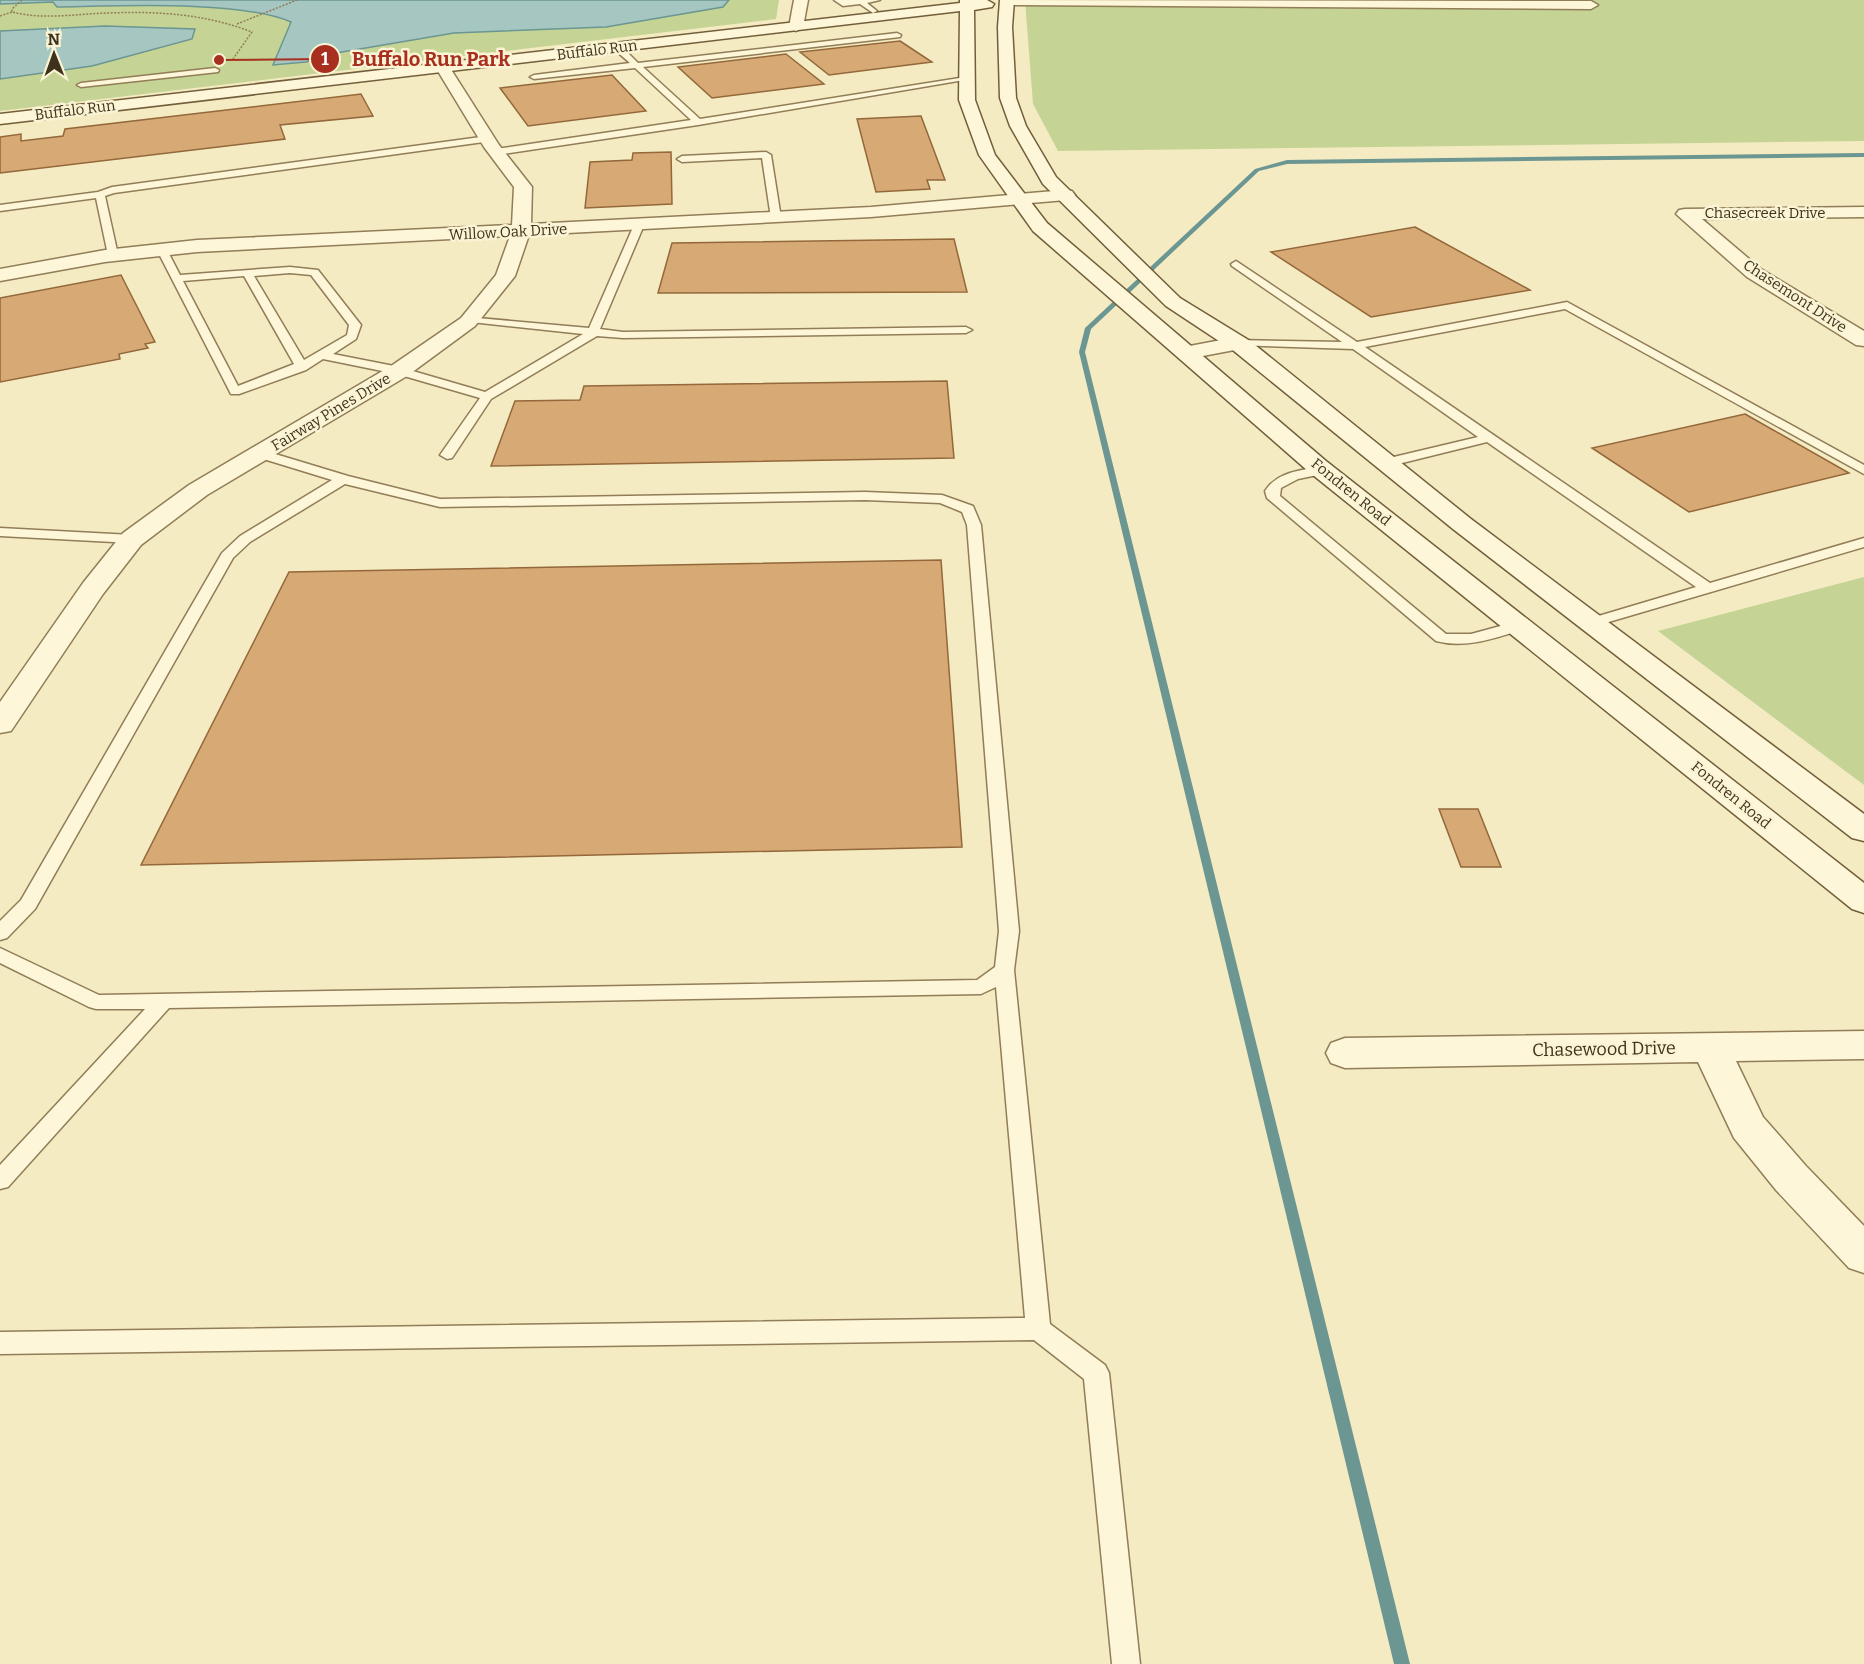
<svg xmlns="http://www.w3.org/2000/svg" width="1864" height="1664" viewBox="0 0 1864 1664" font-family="Bitter,serif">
	<rect width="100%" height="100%" fill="#f4ebc3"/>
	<g fill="#c5d495">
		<polygon points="0,0 779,0 776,19 0,111"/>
		<polygon points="1025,0 1864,0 1864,141 1058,151 1033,104"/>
		<polygon points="1864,577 1864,785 1658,631"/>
	</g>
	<g fill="#a6c6c1" stroke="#6b9691" stroke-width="1.5">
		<path d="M0 0H729L723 7 606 27 454 33 336 53 306 62 273 65 291 22C240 0 118 6 57 7L53 2 0 4Z"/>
		<polygon points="105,26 195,29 192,39 92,66 0,79 0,31"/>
	</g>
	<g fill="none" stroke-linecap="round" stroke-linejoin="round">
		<polygon fill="#6b9691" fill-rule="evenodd" points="1864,153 1864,157 1287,164 1259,171 1091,329 1085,352 1410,1664 1394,1664 1079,352 1085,328 1255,169 1287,160"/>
	</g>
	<g fill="#d6a975" stroke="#93683a" stroke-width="1.5">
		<polygon points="900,41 932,62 829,75 800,52"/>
		<polygon points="786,54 824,84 712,98 678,67"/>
		<polygon points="612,75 646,111 528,126 500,88"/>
		<polygon points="361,94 373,116 280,125 285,139 0,173 0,137 21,134 21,141 63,136 65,129"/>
		<polygon points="921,116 945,180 927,180 930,189 876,192 857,119"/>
		<polygon points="671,152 672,204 585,208 590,162 632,160 633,153"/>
		<polygon points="1415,227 1530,290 1371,317 1271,252"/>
		<polygon points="954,239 967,292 658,293 672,243"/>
		<polygon points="121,275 155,342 145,344 148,348 119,354 120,359 0,382 0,298"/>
		<polygon points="947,381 954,458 491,466 515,401 580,400 584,386"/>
		<polygon points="1745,414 1849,473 1689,512 1592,448"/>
		<polygon points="941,560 962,847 141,865 289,572"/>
		<polygon points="1439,809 1478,809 1501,867 1461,867"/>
	</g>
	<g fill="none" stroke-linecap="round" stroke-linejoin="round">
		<defs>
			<g id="lane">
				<polygon points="834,0 880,0 867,3 877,11 873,13 860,4 843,6"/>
				<polygon points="897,33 901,35 900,37 643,67 700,119 966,77 970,79 698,125 496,155 491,152 496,149 691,120 635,68 534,79 530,77 534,75 630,63 615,50 615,46 621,46 638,63"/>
				<polygon points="215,68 219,70 218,72 81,87 77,85 81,83"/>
				<polygon points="488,136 492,139 491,141 114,193 105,196 118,255 113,258 108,255 96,198 0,211 0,205 98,192 112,187"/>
				<polygon points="766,152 771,155 781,218 776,221 771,218 762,158 682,162 677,159 682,156"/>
				<path d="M639 222 644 225 600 329 623 332 966 327 972 330 966 333 623 338 597 336 491 399 452 458 447 459 440 455 480 398 397 374 323 359 306 370 239 394H231L157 250 166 248 180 275 290 267 318 270 361 325 356 339 333 354 399 367 485 392 583 334 471 322 467 321V317L589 328 634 225ZM290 273 311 275 349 325 347 335 304 360 254 276ZM244 276 294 364 238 386 183 281Z"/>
				<polygon points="1236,261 1357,342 1567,302 1864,465 1864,474 1565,309 1365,347 1710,583 1864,538 1864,547 1595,626 1585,626 1582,623 1585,620 1696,587 1487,442 1386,467 1381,466 1379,463 1381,460 1478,437 1353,349 1233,345 1231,343 1237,340 1342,342 1232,266 1231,264"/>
				<polygon points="262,450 348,476 440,499 865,492 942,495 973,506 981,525 1019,931 1014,970 1050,1324 1105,1365 1109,1373 1140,1664 1112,1664 1084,1379 1034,1340 0,1354 0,1332 1025,1318 996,987 981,994 169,1008 8,1187 0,1189 0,1165 145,1009 96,1009 89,1007 0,963 0,948 99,995 977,980 995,967 999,931 967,525 962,512 940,503 865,500 440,507 345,484 250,542 233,558 35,909 7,938 0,940 0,921 21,900 222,553 240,536 332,480 257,457 255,454"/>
				<path d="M1322 466 1327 467 1329 470 1327 473 1298 479 1281 488 1280 496 1446 634H1471L1519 621 1524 623 1527 626 1524 629C1495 638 1466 649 1436 641L1267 498 1265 491C1278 471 1301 471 1322 466Z"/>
				<polygon points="0,528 132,535 139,539 132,543 0,536"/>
			</g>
			<g id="street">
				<polygon points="794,0 808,0 803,27 796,31 789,27"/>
				<polygon points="1001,0 1591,1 1598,5 1591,9 1007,5 1002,4"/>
				<polygon points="440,59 445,60 499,145 532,187 531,224 871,207 1066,190 1072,191 1075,195 1072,199 1066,200 871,217 529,235 515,276 475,326 407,376 207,495 141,545 103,594 11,731 0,733 0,702 83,583 123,533 189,485 391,366 461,318 496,275 510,236 197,252 105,262 0,281 0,269 105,250 197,240 512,225 514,187 484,147 433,63"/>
				<polygon points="1864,207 1864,217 1702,219 1761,269 1864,331 1864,346 1856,345 1747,277 1676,214 1679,210 1685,209"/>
				<polygon points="1237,337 1245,338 1248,343 1245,348 1187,359 1179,358 1176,353 1179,348"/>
				<polygon points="1864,1031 1864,1059 1736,1061 1763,1117 1806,1166 1864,1226 1864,1273 1849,1268 1776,1190 1734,1138 1698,1062 1345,1068 1331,1063 1326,1053 1331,1043 1345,1038"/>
			</g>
			<g id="secondary">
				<polygon points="960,0 987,0 994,4 992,7 974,10 975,100 995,155 1047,223 1326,461 1864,883 1864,913 1852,909 1308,471 1033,231 979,155 959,100 960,11 0,124 0,114 960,3"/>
				<polygon points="1000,0 1014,0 1012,27 1016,98 1026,126 1056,177 1180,298 1250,341 1471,519 1864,814 1864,841 1852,838 1453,529 1234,351 1166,306 1043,184 1010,126 1000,98 998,27"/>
			</g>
		</defs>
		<use href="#lane" stroke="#917d57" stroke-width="3"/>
		<use href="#street" stroke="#917d57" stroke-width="3"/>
		<use href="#secondary" stroke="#735e3a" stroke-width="3"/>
		<g stroke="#917d57" stroke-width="1.5" stroke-dasharray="2 1.5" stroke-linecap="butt">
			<path d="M22 0 12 9V12C43 20 76 14 108 13 158 11 205 14 252 32L233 59"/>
			<polyline points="0,16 12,12"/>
			<polyline points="237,24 297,0"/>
		</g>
		<use href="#lane" fill="#fdf6d8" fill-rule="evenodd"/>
		<use href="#street" fill="#fdf6d8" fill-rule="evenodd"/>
		<use href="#secondary" fill="#fdf6d8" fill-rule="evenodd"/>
	</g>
	<g text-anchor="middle" stroke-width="5" stroke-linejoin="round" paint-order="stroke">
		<g font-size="15" fill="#3f321d" stroke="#faf4d4">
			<text transform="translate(597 50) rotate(-7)" y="5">Buffalo Run</text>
			<text transform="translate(75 110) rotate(-7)" y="5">Buffalo Run</text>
			<text x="1765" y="218">Chasecreek Drive</text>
			<text transform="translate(508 232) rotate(-3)" y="5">Willow Oak Drive</text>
			<text transform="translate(1795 296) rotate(33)" y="5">Chasemont Drive</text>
			<text transform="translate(331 412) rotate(-31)" y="5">Fairway Pines Drive</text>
			<text transform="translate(1351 492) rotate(39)" y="5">Fondren Road</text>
			<text transform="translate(1731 795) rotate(39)" y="5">Fondren Road</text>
		</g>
		<g font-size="18" fill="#3f321d" stroke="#faf4d4">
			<text transform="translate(1604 1049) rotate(-1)" y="6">Chasewood Drive</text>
		</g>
	</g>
	<path fill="none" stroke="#a82f1f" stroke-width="2" d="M219 60L325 59"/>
	<g fill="#a82f1f" stroke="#faf4d4" stroke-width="2">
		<circle cx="219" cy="60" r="6"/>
		<circle cx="325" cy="59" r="15"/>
	</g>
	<g font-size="18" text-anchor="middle" font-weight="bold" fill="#fff">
		<text x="325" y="65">1</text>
	</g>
	<g font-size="20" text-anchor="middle" font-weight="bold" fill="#a82f1f" stroke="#faf4d4" stroke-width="5" stroke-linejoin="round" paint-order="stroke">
		<text x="431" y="66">Buffalo Run Park</text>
	</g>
	<g transform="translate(54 54) rotate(359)" stroke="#faf4d4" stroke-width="4.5" paint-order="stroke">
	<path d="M0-4.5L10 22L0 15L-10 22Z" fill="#3f321d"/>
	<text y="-9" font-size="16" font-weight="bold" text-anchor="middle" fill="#3f321d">N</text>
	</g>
</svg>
